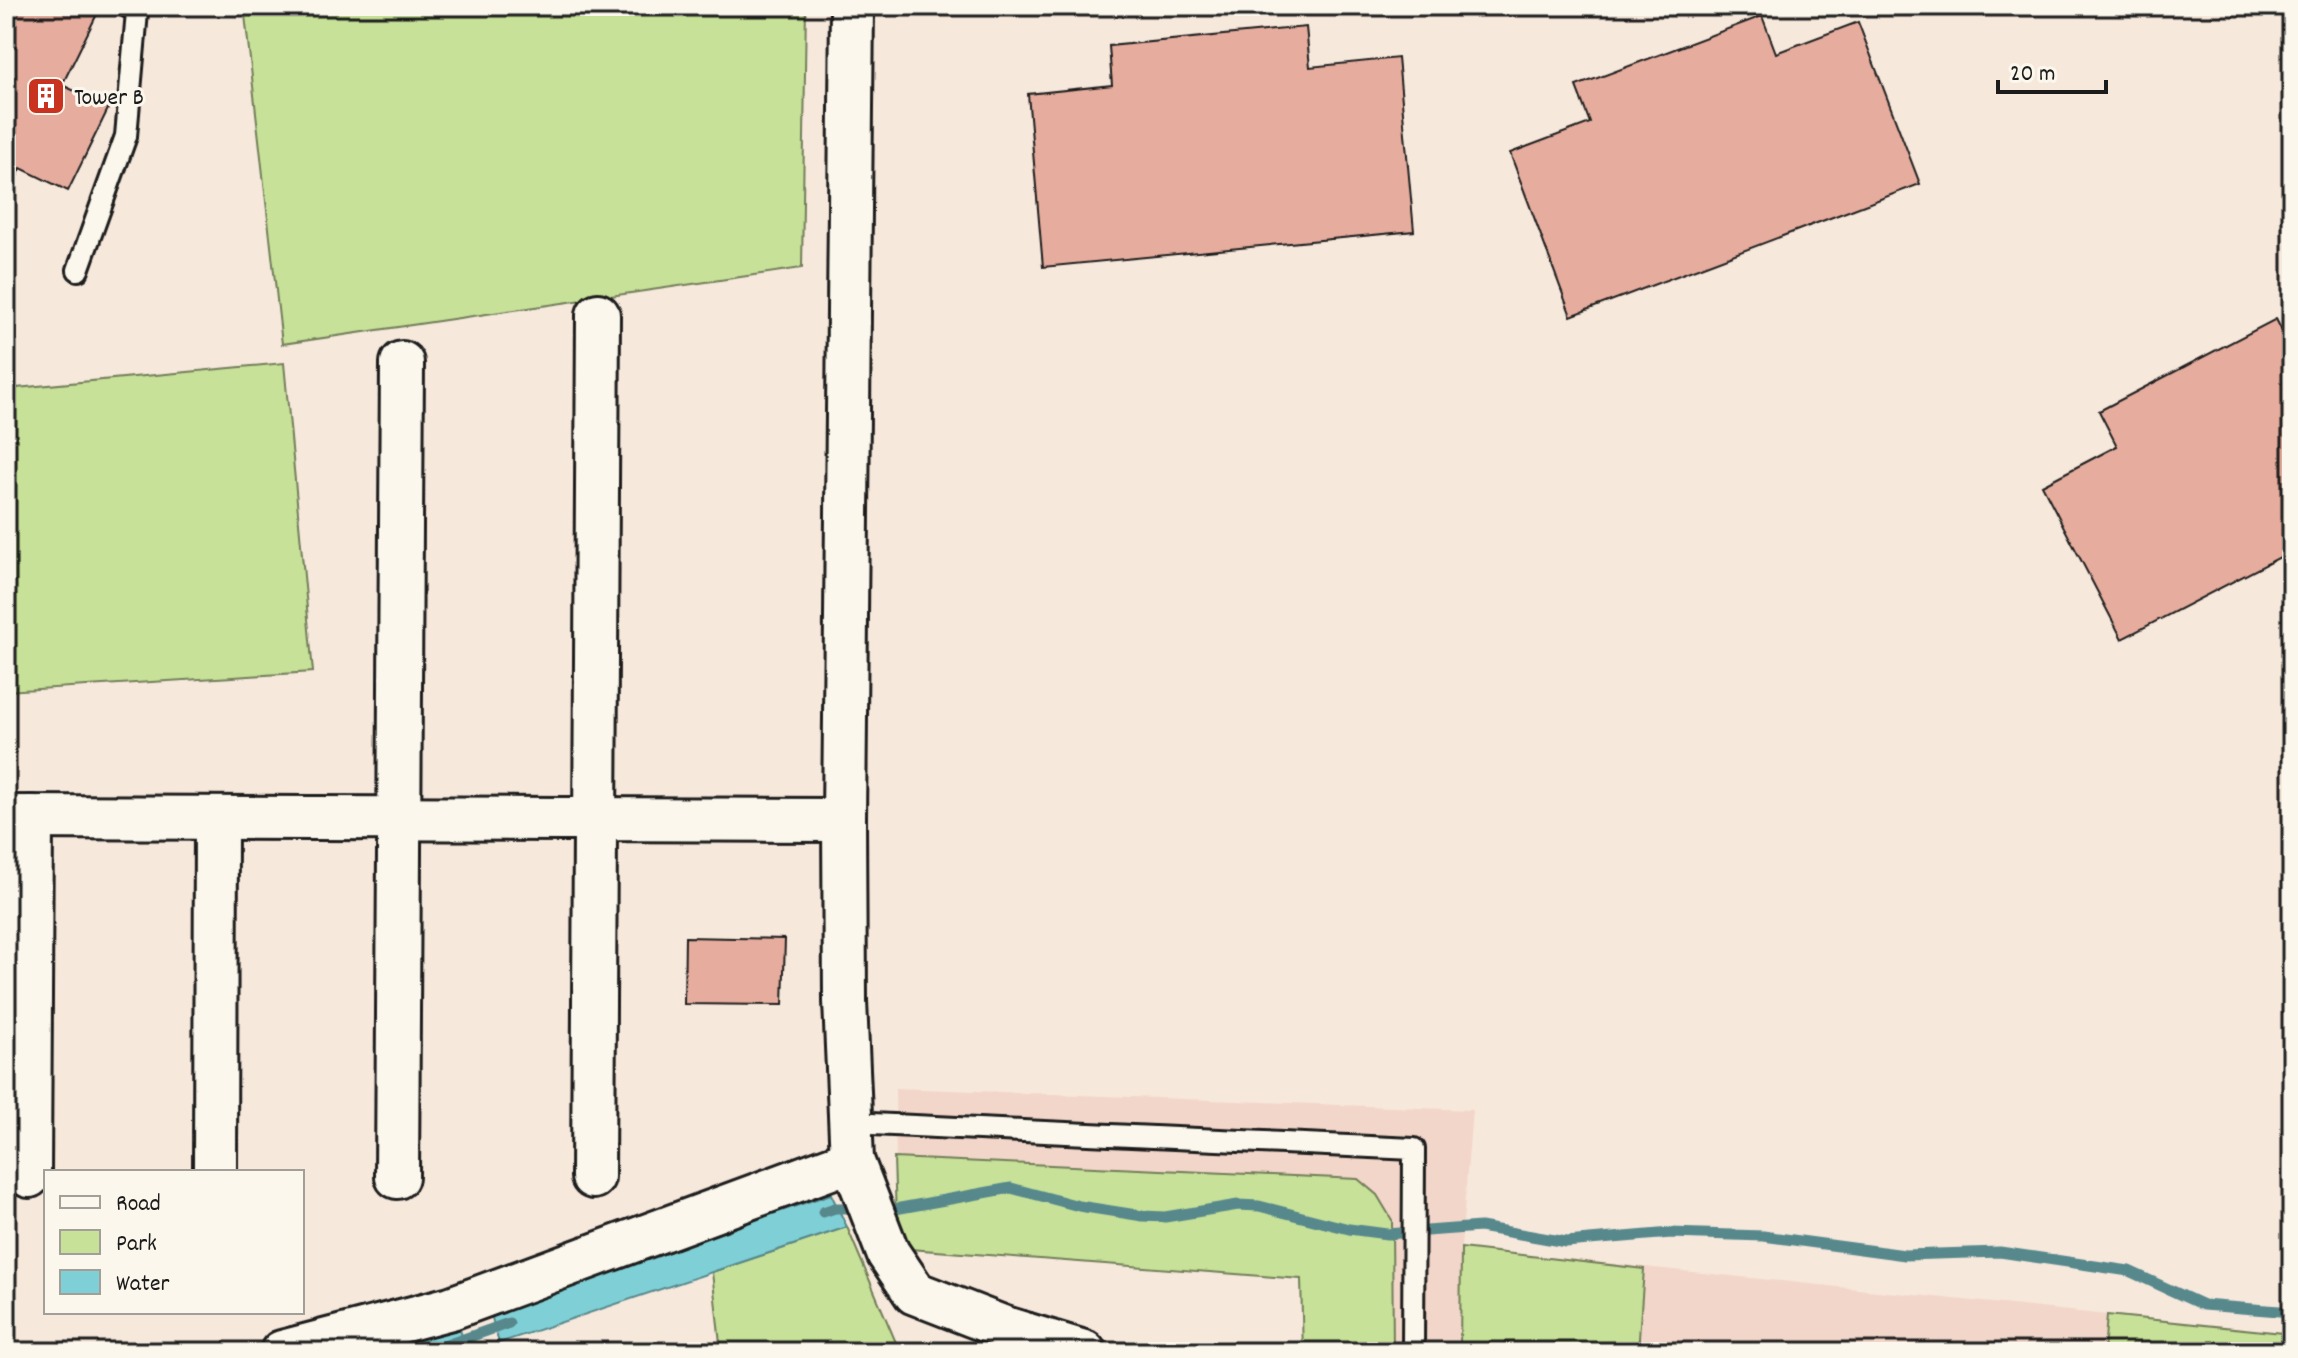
<svg xmlns="http://www.w3.org/2000/svg" width="2298" height="1358" viewBox="0 0 2298 1358" font-family="Dekko,sans-serif">
	<rect width="100%" height="100%" fill="#f7e8dc"/>
	<filter id="ink" filterUnits="userSpaceOnUse"><feTurbulence type="fractalNoise" baseFrequency=".0125" numOctaves="2"/><feDisplacementMap in="SourceGraphic" scale="16" xChannelSelector="R" yChannelSelector="G"/><feConvolveMatrix kernelMatrix="1 2 1 2 8 2 1 2 1" color-interpolation-filters="sRGB"/></filter>
	<g filter="url(#ink)">
		<polygon fill="#f2d6c9" points="895,1088 1472,1110 1461,1248 2292,1334 2292,1352 1303,1352 1301,1279 897,1248"/>
		<g fill="#c7e198" stroke="#727e5a" stroke-width="2">
			<polygon points="244,6 806,6 802,268 282,344"/>
			<polygon points="284,363 313,672 6,691 6,389"/>
			<polygon points="894,1158 1358,1179 1377,1195 1392,1220 1393,1352 1303,1352 1301,1279 897,1248"/>
			<polygon points="847,1227 900,1352 721,1352 712,1272"/>
			<polygon points="1461,1248 1644,1269 1638,1352 1460,1352"/>
			<polygon points="2107,1315 2292,1334 2292,1352 2104,1352"/>
		</g>
		<g fill="#7fd0d6" stroke="#57888c" stroke-width="2">
			<polygon points="831,1194 847,1227 499,1343 490,1311"/>
			<polygon points="458,1323 467,1352 361,1352"/>
		</g>
		<g fill="none" stroke-linecap="round" stroke-linejoin="round">
			<g stroke="#57888c" stroke-width="11">
				<polyline points="879,1209 895,1209 1011,1188 1079,1206 1143,1216 1165,1217 1238,1205 1259,1206 1349,1229 1387,1234 1480,1227 1566,1242 1671,1233 1763,1236 1905,1255 2000,1252 2129,1271 2203,1305 2292,1312"/>
				<polyline points="823,1212 835,1208 861,1208"/>
				<polyline points="427,1352 509,1323"/>
			</g>
		</g>
		<g fill="#e6ad9e" stroke="#1c1c1c" stroke-width="2">
			<polygon points="6,6 101,6 62,85 109,107 68,191 21,168 6,200"/>
			<polygon points="1762,16 1776,53 1858,22 1920,184 1571,316 1510,153 1590,123 1576,86"/>
			<polygon points="1306,27 1310,67 1398,58 1414,231 1043,267 1028,94 1112,85 1109,46"/>
			<polygon points="2276,319 2292,351 2292,551 2122,639 2042,485 2117,446 2099,411"/>
			<polygon points="685,937 785,939 783,1005 684,1004"/>
		</g>
		<g fill="none" stroke-linecap="round" stroke-linejoin="round">
			<defs>
				<g id="service">
					<polyline points="78,270 126,136 137,12 127,6"/>
					<polyline points="850,1123 1414,1149 1413,1352"/>
				</g>
				<g id="minor">
					<polyline points="852,6 844,820 845,1001 852,1160 888,1253 915,1293 1005,1328 1084,1352"/>
					<polyline points="6,817 844,820"/>
					<polyline points="215,1172 216,818"/>
					<polyline points="29,1176 31,817"/>
					<polyline points="397,1177 402,363"/>
					<polyline points="593,1177 598,315"/>
					<polyline points="282,1352 451,1308 852,1160"/>
				</g>
			</defs>
			<use href="#service" stroke="#1c1c1c" stroke-width="26"/>
			<use href="#minor" stroke="#1c1c1c" stroke-width="48"/>
			<use href="#service" stroke="#fbf7ec" stroke-width="20"/>
			<use href="#minor" stroke="#fbf7ec" stroke-width="42"/>
		</g>
	</g>
	<defs>
		<symbol id="building-square" viewBox="-11 -11 22 22"><rect x="-9" y="-9" width="18" height="18" rx="4" fill="#c8321e" stroke="#fbf7ec"/><path d="M-4-6H4V6H1V3H-1V6H-4ZM-2.5-4.3h1.7v1.8h-1.7ZM.8-4.3h1.7v1.8H.8ZM-2.5-1h1.7V.8h-1.7ZM.8-1h1.7V.8H.8Z" fill="#fff"/></symbol>
	</defs>
	<g fill-rule="evenodd">
		<use href="#building-square" x="24" y="74" width="44" height="44"/>
	</g>
	<g text-anchor="middle" stroke-width="6" stroke-linejoin="round" paint-order="stroke">
		<g font-size="24" fill="#1c1c1c" stroke="#fbf7ec" text-anchor="start">
			<text x="74" y="104">Tower B</text>
		</g>
	</g>
	<rect width="2298" height="1358" fill="none" stroke="#fbf7ec" stroke-width="32"/>
	<rect x="16" y="16" width="2266" height="1326" fill="none" stroke="#1c1c1c" stroke-width="3" filter="url(#ink)"/>
	<rect x="44" y="1170" width="260" height="144" fill="#fbf7ec" stroke="#a29f99" stroke-width="2"/>
	<rect x="60" y="1196" width="40" height="12" fill="#fbf7ec" stroke="#a29f99" stroke-width="2"/>
	<text x="116" y="1210" font-size="24" fill="#1c1c1c">Road</text>
	<rect x="60" y="1230" width="40" height="24" fill="#c7e198" stroke="#a29f99" stroke-width="2"/>
	<text x="116" y="1250" font-size="24" fill="#1c1c1c">Park</text>
	<rect x="60" y="1270" width="40" height="24" fill="#7fd0d6" stroke="#a29f99" stroke-width="2"/>
	<text x="116" y="1290" font-size="24" fill="#1c1c1c">Water</text>
	<path d="M1998 80v12h108v-12" fill="none" stroke="#1c1c1c" stroke-width="4"/>
	<text x="2010" y="80" font-size="24" fill="#1c1c1c" stroke="#fbf7ec" stroke-width="6" paint-order="stroke">20 m</text>
</svg>
